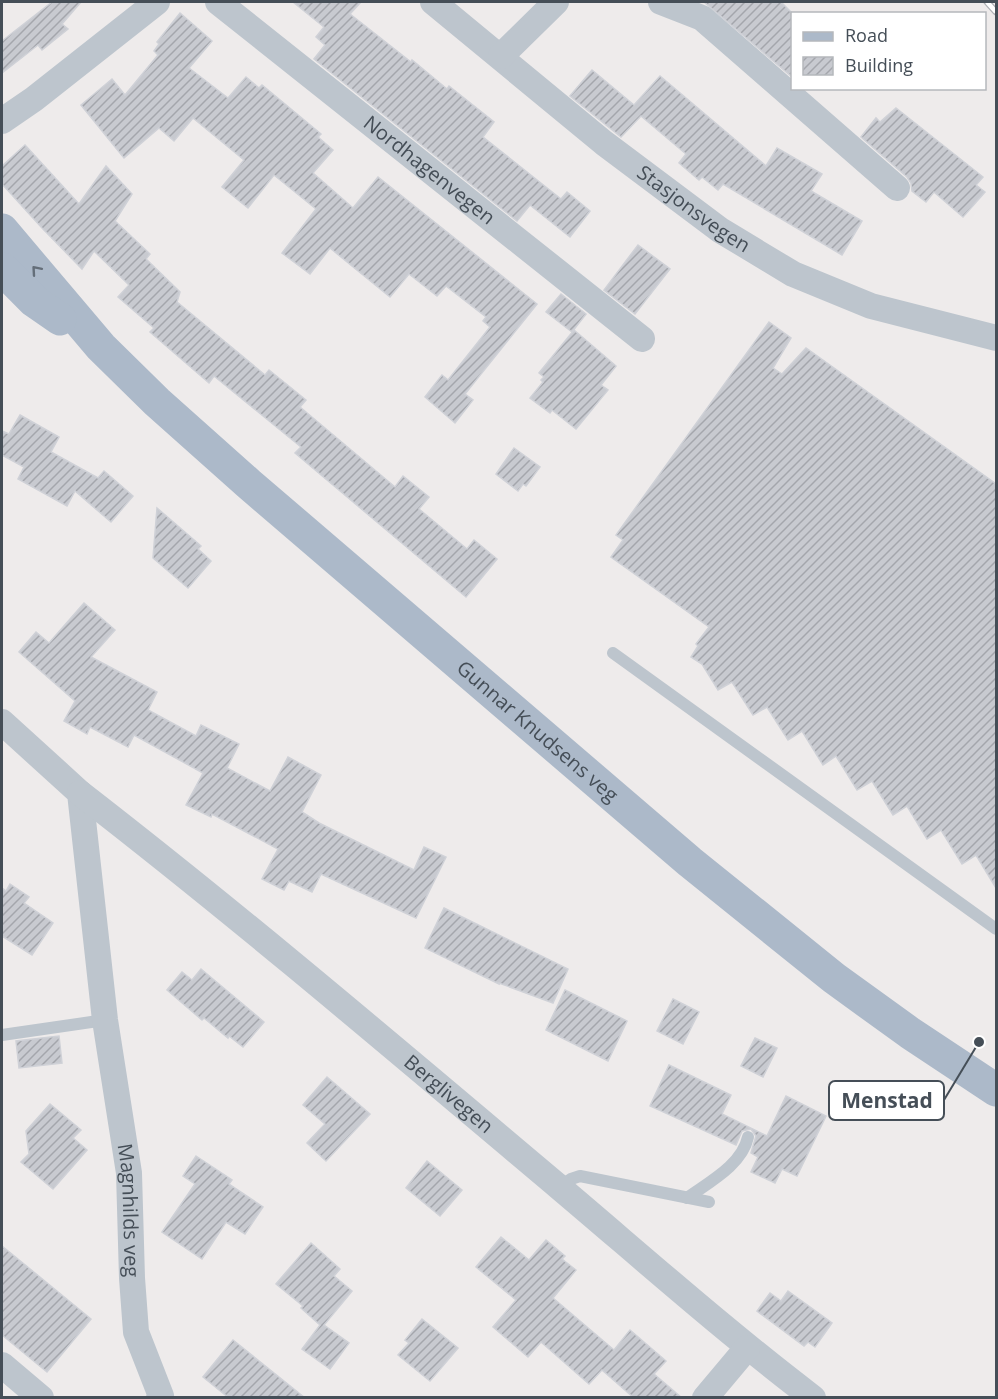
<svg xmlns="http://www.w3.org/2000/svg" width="998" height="1399" viewBox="0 0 998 1399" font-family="'Open Sans',sans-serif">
	<defs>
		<pattern id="building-hatch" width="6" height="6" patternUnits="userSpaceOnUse" patternTransform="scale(1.5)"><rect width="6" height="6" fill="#c8cad0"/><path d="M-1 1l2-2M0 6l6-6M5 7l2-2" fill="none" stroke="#a4a6ac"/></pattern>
	</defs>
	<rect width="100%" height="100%" fill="#eeebeb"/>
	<g fill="url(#building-hatch)" stroke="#cfd1d7" stroke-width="1.5">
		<polygon points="52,2 81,2 62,24 68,29 42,50 38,45 2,73 2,41"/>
		<polygon points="293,2 361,2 350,14 411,62 412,60 447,89 449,86 494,122 483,137 561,199 567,192 590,211 570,237 530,205 517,221 314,59 325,45 316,37 324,27"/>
		<polygon points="704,2 781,2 792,13 792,77"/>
		<polygon points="180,13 212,41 189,68 228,98 246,77 259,88 262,85 321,134 318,137 333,150 313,173 353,208 378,177 537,304 465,394 473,400 455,423 425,397 442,375 448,380 490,327 483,321 486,317 446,286 437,296 409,274 390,297 330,248 310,274 282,253 316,209 274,175 248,208 222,187 244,160 193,118 174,141 159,128 124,158 81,105 112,79 125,95 158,55 154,51 159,44 157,42"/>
		<polygon points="592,70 634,105 660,76 766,166 777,148 822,174 811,191 862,221 842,255 723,184 718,190 702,177 699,180 679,163 686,154 641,116 621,137 570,96"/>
		<polygon points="896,108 983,177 976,185 985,192 963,217 934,192 926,202 912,191 911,183 907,177 861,137 876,118 880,122"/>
		<polygon points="25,145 79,204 106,166 132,194 115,221 150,254 146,259 180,292 177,302 265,375 269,370 306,400 300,407 395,487 403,476 429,497 419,509 467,549 474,540 497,559 466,597 295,453 301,447 214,376 209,383 150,332 154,328 118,297 129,285 94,251 82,269 42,228 2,184 2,166"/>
		<polygon points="638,245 670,269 635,314 604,290"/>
		<polygon points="561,294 586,314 572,332 546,312"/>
		<polygon points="769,322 791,338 773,368 782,374 806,348 996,484 996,888 976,855 962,864 941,830 927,839 907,806 893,815 872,781 857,790 836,756 823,765 802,731 788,740 767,707 753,715 732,682 718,690 702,664 691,657 698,646 696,644 709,627 611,557 623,540 616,535"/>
		<polygon points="574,330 616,366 601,385 608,390 576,429 552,410 550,413 530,398 543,382 541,380 544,377 539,373"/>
		<polygon points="20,415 59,437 51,452 98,478 104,471 133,496 111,522 75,491 67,506 18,479 24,467 2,455 2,431 9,434"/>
		<polygon points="514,448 540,467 526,486 523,484 518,491 496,474"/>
		<polygon points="157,508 201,546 198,549 211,561 188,588 153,558"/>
		<polygon points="84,603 115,630 91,657 157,692 148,710 196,736 201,725 239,744 227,768 270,791 288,757 321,775 302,812 319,823 414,870 424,847 446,857 416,918 321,874 312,892 289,881 284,890 262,879 278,849 212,814 211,817 186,805 203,773 134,735 128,747 90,727 87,734 64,721 75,701 19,652 36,632 49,643"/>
		<polygon points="10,884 29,897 24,903 53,923 32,955 2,936 2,888 6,891"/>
		<polygon points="444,908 568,969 553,1003 499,983 499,984 425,948"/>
		<polygon points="201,969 264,1022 243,1047 229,1036 228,1038 204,1018 202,1020 167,990 182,972 192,980"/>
		<polygon points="565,990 627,1021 608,1061 546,1030"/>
		<polygon points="673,999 699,1012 683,1044 657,1031"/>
		<polygon points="59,1036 62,1063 19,1068 16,1041"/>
		<polygon points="755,1038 777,1048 763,1077 741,1066"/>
		<polygon points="669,1065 731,1095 722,1114 767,1136 786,1096 826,1116 797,1176 782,1169 775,1183 751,1172 758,1157 751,1153 756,1136 751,1129 742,1131 736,1145 650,1106"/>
		<polygon points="327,1077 370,1114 326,1161 307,1143 325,1124 303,1105"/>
		<polygon points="50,1104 81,1130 73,1138 87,1150 53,1189 21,1162 29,1154 26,1131"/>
		<polygon points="196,1156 232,1180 229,1184 263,1207 245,1234 226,1222 202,1259 162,1232 195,1184 183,1176"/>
		<polygon points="427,1161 462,1190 440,1216 406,1188"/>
		<polygon points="501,1237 529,1260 546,1240 565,1256 562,1259 576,1270 553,1298 614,1350 630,1330 666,1361 654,1374 682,1398 634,1398 602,1370 589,1384 541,1342 528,1357 493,1327 516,1300 476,1267"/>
		<polygon points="311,1243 340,1269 334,1276 352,1291 324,1325 349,1343 330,1369 302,1349 320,1325 301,1308 303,1306 276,1284"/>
		<polygon points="2,1246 91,1319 47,1372 2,1335"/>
		<polygon points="788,1291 832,1323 815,1347 808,1342 804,1346 757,1311 770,1293 781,1301"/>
		<polygon points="422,1319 458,1348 430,1381 398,1355 409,1343 405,1340"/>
		<polygon points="233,1340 305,1398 229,1398 203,1377"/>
	</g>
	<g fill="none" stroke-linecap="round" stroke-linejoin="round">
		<g stroke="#bdc5cd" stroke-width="12">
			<polyline points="613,653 996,929"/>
			<polyline points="2,1035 105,1020"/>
			<polyline points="559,1187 571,1179 580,1176 709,1202"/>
			<path d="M687 1198C709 1182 742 1165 748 1137"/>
		</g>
		<g stroke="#bdc5cd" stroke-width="26">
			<path id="s1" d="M218 2 642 339"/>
			<path id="s2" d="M433 2 604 143 720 230 793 274 871 306 996 338"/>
			<polyline points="661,2 702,18 897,188"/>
			<polyline points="501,56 556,2"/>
			<polyline points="2,121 34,99 157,2"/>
			<path id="s3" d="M2 722 80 793 105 1020 129 1173 132 1278 136 1332 161 1396 159 1398"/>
			<path id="s4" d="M80 793C244 920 401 1054 559 1187 643 1258 725 1331 813 1398"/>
			<polyline points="2,1365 41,1398"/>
			<polyline points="705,1398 747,1348"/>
		</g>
		<g stroke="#acb9c9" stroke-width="33">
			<path id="s5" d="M2 230 101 347 157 402 249 484 690 862 834 978 910 1033 996 1090"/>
			<polyline points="2,269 34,301 60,319"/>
		</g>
		<defs>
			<polyline id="rail" points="987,2 996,12"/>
		</defs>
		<use href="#rail" stroke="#aeb0b5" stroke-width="7"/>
		<use href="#rail" stroke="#fff" stroke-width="4.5" stroke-dasharray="14" stroke-linecap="butt"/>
	</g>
	<defs><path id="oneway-chevron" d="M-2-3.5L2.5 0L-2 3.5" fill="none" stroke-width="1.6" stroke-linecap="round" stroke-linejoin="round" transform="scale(1.5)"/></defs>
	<use stroke="#646e79" href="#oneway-chevron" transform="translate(36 270) rotate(-131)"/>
	<g text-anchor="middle" stroke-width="4.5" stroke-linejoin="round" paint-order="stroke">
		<g font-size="20" fill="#454e57" stroke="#fff">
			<text dy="7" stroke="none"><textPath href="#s1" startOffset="270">Nordhagenvegen</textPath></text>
			<text dy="7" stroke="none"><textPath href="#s2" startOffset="333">Stasjonsvegen</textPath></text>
			<text dy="7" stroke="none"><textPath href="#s5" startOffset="735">Gunnar Knudsens veg</textPath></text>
			<text dy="7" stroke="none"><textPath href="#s4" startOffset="476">Berglivegen</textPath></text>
			<text dy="7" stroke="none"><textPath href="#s3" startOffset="526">Magnhilds veg</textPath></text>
		</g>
	</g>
	<path fill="none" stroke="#454e57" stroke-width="2" d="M979 1042L944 1100"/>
	<circle fill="#454e57" stroke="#fff" stroke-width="2" cx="979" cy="1042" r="6"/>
	<rect fill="#fff" stroke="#454e57" stroke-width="2" x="829" y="1081" width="115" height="39" rx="6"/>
	<g font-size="21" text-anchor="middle" font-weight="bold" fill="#454e57">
		<text x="887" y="1108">Menstad</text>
	</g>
	<rect width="998" height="1399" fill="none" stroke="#454e57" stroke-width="6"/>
	<rect x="791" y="12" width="195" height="78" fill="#ffffff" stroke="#b5b8bc" stroke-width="1.5"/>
	<rect x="803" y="32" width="30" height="9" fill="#acb9c9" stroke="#b5b8bc" stroke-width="1.5"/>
	<text x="845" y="42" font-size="18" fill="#454e57">Road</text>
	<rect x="803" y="57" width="30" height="18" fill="url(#building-hatch)" stroke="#b5b8bc" stroke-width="1.5"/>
	<text x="845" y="72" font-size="18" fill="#454e57">Building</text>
</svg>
